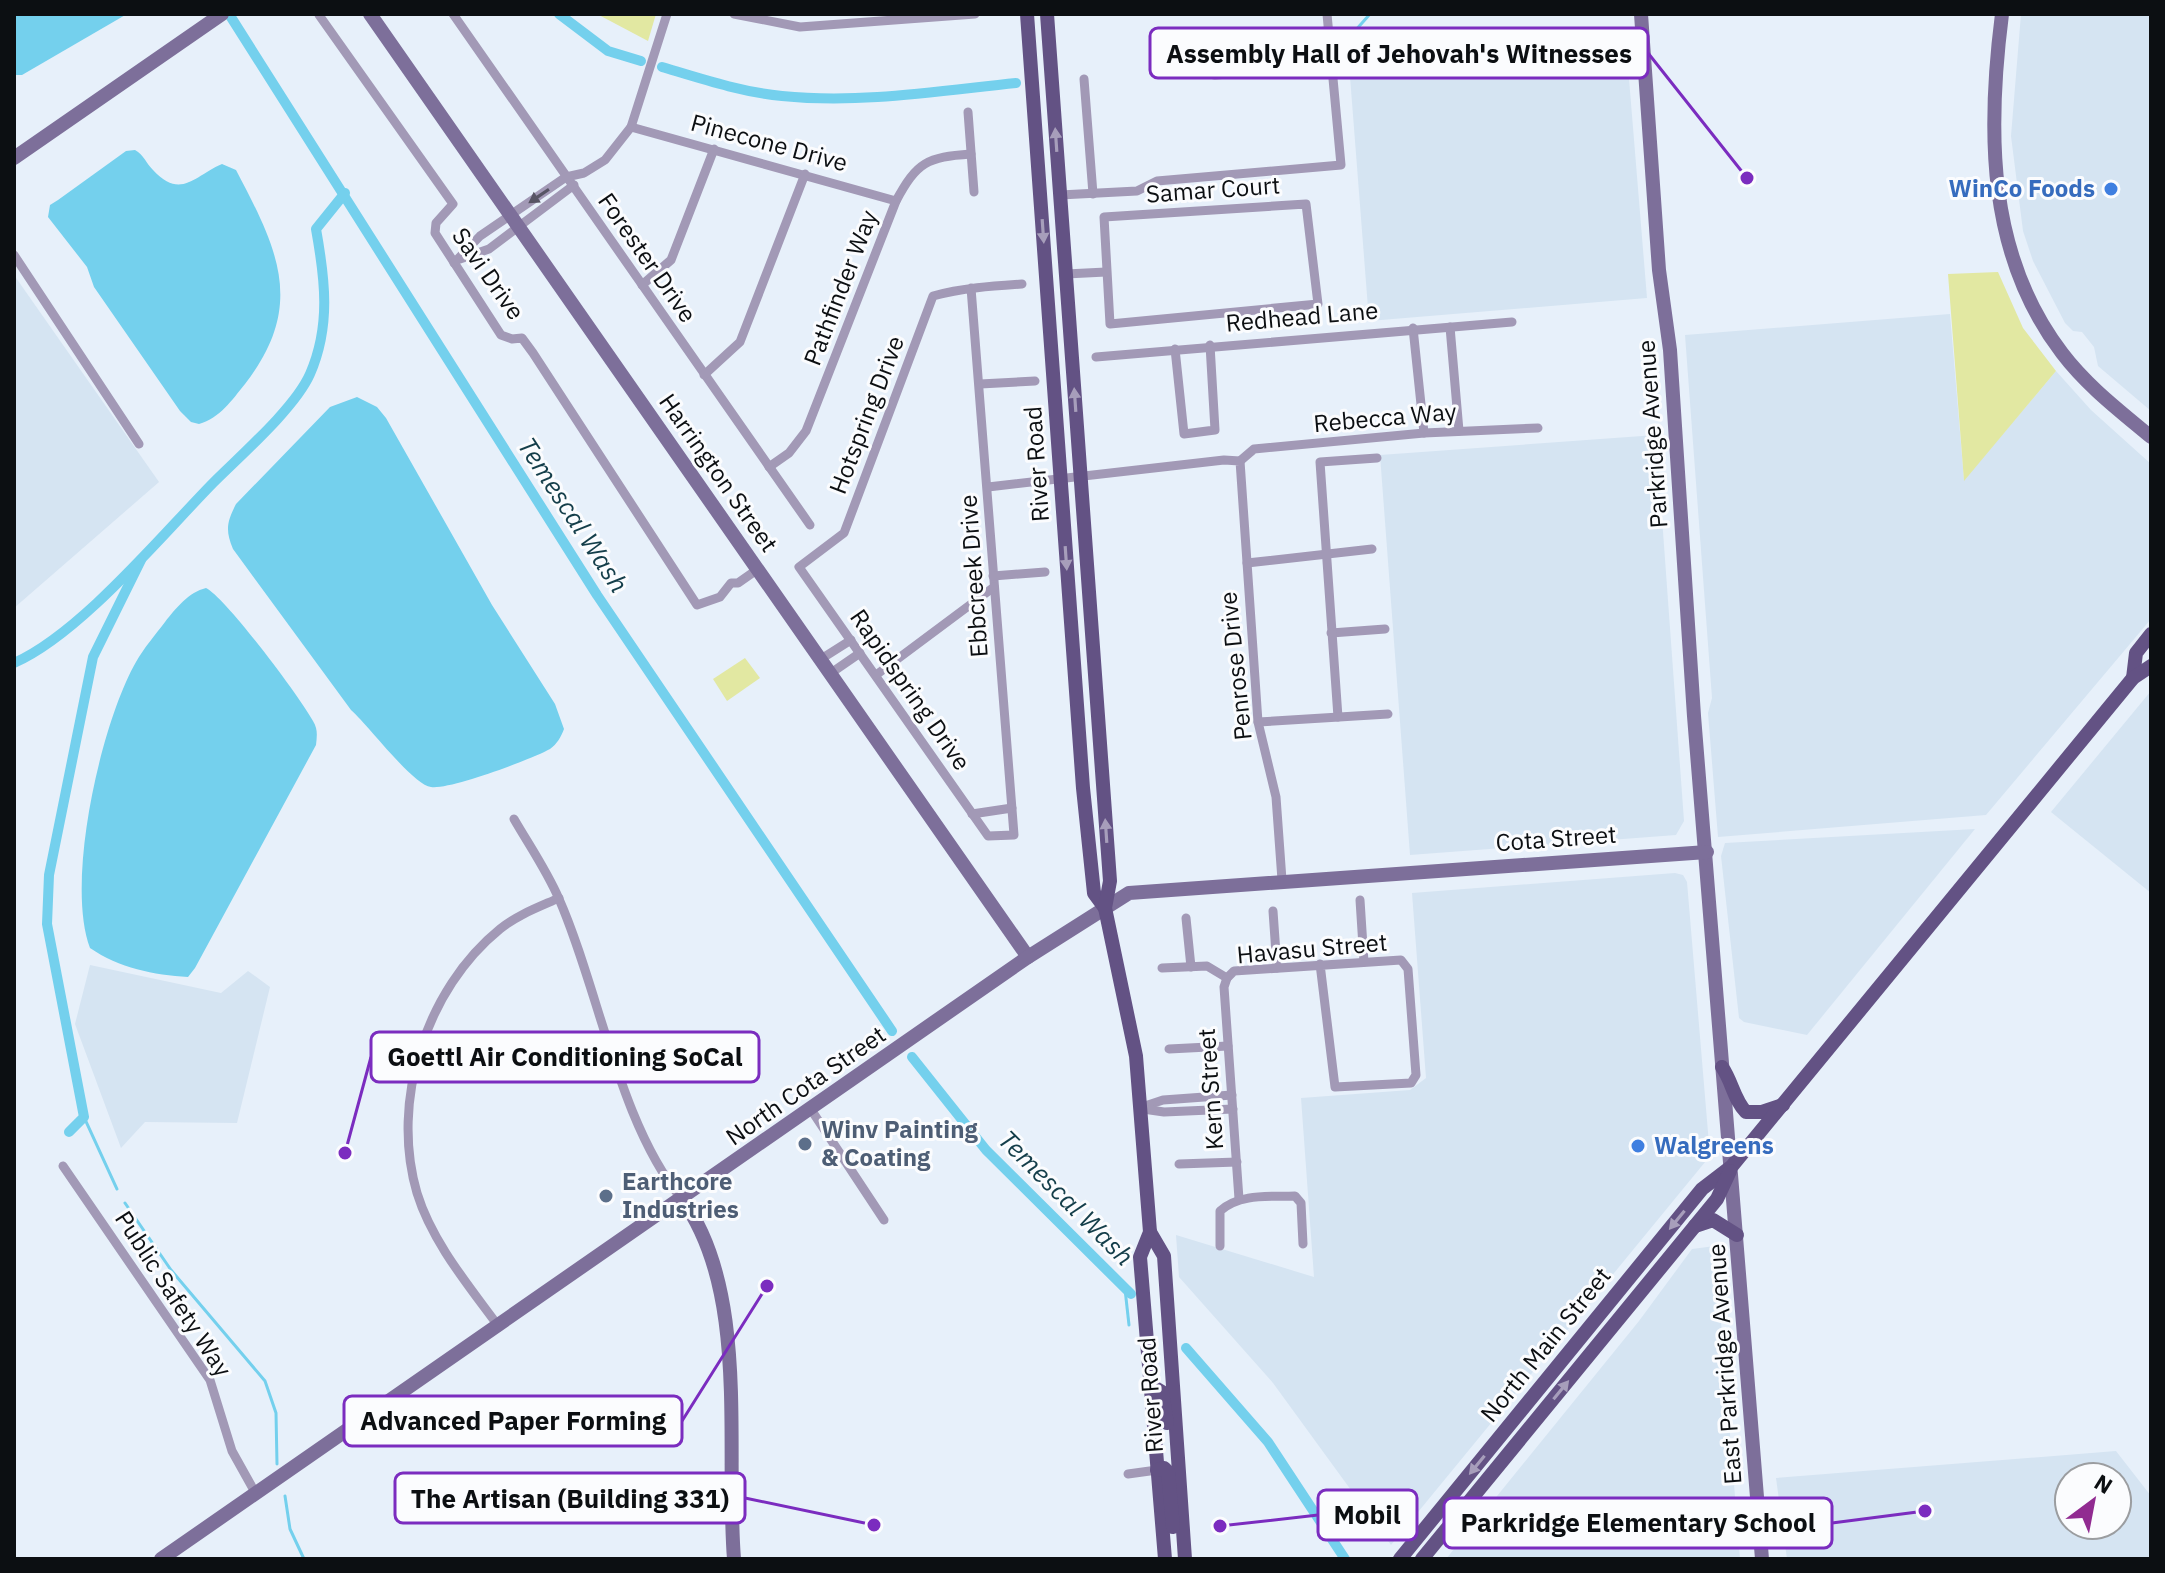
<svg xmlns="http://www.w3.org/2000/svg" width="2165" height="1573" viewBox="0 0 2165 1573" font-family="'IBM Plex Sans',sans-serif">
	<rect width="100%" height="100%" fill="#e7f0fa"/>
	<g fill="#d5e4f2" fill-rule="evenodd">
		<polygon points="2021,14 2151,14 2151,411 2098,366 2094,347 2082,332 2073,331 2065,323 2033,261 2023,231 2011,136"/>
		<polygon points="1625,30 1647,298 1369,321 1348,51"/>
		<polygon points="14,275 159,482 14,608"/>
		<polygon points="1950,314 1964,480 2056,371 2091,410 2151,464 2151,619 1986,815 1718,837 1708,713 1712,698 1685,335"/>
		<polygon points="1656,435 1684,821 1676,835 1410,855 1380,455"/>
		<polygon points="2151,691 2151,893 2051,812"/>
		<polygon points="1975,829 1807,1035 1744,1022 1739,1018 1721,856 1725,843"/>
		<polygon points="1675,873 1683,875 1687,882 1710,1156 1391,1545 1273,1383 1179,1277 1176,1235 1314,1277 1301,1098 1410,1090 1426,1078 1412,893"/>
		<polygon points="90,965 221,993 248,971 270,987 237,1123 145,1122 121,1148 75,1024"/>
		<polygon points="1715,1246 1740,1559 1446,1559 1639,1321 1692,1249"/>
		<path d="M2116 1451 2151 1496V1559H1787L1776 1478ZM2069 1477H2117V1525H2069Z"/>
	</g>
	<g fill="#e2e8a2">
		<polygon points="597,14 656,14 648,41"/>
		<polygon points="1998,272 2023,328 2056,371 1964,481 1948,274"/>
		<polygon points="745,658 760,678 727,701 713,679"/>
	</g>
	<g fill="#74d0ed">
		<polygon points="14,14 127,14 22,75 14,75"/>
		<path d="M135 150C144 155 146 163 153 170 181 200 194 176 222 164L236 170C278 250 306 305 245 384 232 400 220 418 199 424L191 422 180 411 94 287 87 267 48 217 50 205 58 200 126 151Z"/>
		<path d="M357 397 377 407 386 418 492 605 555 704 564 729C561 737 557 744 550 749 532 759 450 790 431 787 413 785 369 726 351 710L233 549C225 530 227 522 236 504L330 407Z"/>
		<path d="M206 588C226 598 300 697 313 721 318 729 317 736 316 745L195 968 188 977C154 975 119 968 90 948 65 882 101 723 136 662 144 648 155 635 165 622 176 608 189 592 206 588Z"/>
	</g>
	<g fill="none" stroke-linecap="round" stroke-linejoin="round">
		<g stroke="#74d0ed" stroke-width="3">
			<polyline points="1354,32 1370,14"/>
			<polyline points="84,1117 117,1189"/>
			<polyline points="125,1203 171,1270 265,1381 276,1413 277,1464"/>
			<polyline points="1125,1289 1129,1325"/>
			<polyline points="285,1496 290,1529 304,1559"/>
		</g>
		<g stroke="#74d0ed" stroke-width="10">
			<polyline points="229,14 597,595 892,1031"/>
			<polyline points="559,14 608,51 641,61"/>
			<path d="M662 67C702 79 741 92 782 96 860 104 939 91 1016 83"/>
			<path d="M14 663C80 634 161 536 213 483 241 455 295 408 310 374 331 326 325 279 316 229L345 193"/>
			<polyline points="912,1057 986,1150 1131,1294"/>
			<polyline points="69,1132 84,1117 47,924 49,875 93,657 141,560"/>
			<polyline points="1186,1348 1268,1442 1345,1559"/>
		</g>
		<g stroke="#a299b6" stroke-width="9">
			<polyline points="453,14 810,525"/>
			<polyline points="734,14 800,27 975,14"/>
			<polyline points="319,15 453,204 436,223 435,233 501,335 512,339 522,338 533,353 697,605 720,597 731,583 738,583 758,569"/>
			<polyline points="1328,31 1212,40 1199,49 1201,72 1215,75 1332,67"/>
			<polyline points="1084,79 1093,194"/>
			<polyline points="968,112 974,192"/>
			<polyline points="631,127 896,201"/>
			<polyline points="1060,195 1137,191 1157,181 1341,165 1327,14"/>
			<polygon points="1306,204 1318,304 1110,324 1104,217"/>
			<polyline points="14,255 139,444"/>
			<polyline points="460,259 489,249 574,185"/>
			<polyline points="454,263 480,236 566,177 584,173 605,160 631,127 667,14"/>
			<polyline points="1066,274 1106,272"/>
			<polyline points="642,285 671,260 714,149"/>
			<path d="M971 288 1014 835 988 836 799 567 844 533 933 296C962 288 992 286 1022 284"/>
			<polyline points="1450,327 1459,431"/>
			<polyline points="1413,328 1424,433"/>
			<polyline points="1175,349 1184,434 1215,430 1210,345"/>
			<polyline points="1096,357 1512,322"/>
			<polyline points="704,375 740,342 805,174"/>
			<polyline points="980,384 1035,381"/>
			<polyline points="1240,461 1254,449 1424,433 1538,428"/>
			<path d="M769 467 789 453 806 431 896 201C917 162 927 157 971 154"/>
			<polyline points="988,487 1224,460 1240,461 1258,722 1276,797 1282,880"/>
			<polyline points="1247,563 1372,549"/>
			<polyline points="993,576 1045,572"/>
			<polyline points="1331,633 1385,629"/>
			<polyline points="821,659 851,640"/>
			<polyline points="831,673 860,653"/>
			<polyline points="876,675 994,587"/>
			<polyline points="1338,717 1320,462 1377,458"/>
			<polyline points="1258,722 1388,714"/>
			<polyline points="972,814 1012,808"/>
			<path d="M514 819C529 845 547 871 559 899 598 987 620 1126 682 1199"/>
			<polyline points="1360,900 1364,962"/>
			<polyline points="1273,911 1277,968"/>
			<polyline points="1186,918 1191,967"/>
			<polyline points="1162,968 1207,966 1227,978"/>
			<polyline points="1227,978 1234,971 1401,960 1408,969 1416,1075 1411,1083 1335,1087 1320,964"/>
			<polyline points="1227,978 1224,987 1239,1199"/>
			<polyline points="1169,1049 1228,1046"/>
			<polyline points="1139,1108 1163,1100 1232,1095"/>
			<polyline points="1143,1109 1164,1112 1233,1109"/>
			<polyline points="812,1111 884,1220"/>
			<polyline points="1179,1164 1237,1162"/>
			<polyline points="63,1166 210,1380 232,1451 256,1494"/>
			<path d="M1220 1246V1211C1240 1193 1270 1197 1295 1196L1301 1203 1303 1244"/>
			<path d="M499 1327C469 1286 432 1242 417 1193 390 1101 426 989 500 929 517 915 539 907 559 898"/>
			<polyline points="1128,1474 1157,1470"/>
		</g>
		<g stroke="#7d6f9a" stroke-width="14">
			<polyline points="370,14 1028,957"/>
			<polyline points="1641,14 1659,270 1670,350 1694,716 1762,1559"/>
			<path d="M2002 14C1987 131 1987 255 2062 353 2087 386 2120 411 2151 437"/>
			<polyline points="14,158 222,14"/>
			<path d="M682 1199C750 1292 725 1448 734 1559"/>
			<polyline points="161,1559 1028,957 1129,893 1707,852"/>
		</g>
		<g stroke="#635284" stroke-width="14">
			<polyline points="1027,14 1083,788 1094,893 1105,908"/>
			<polyline points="1047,14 1110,881 1105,908 1136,1056 1150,1232 1140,1257 1165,1559"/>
			<polyline points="2133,678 2136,653 2151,634"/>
			<path d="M1722 1067C1732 1081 1734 1100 1746 1112H1762L1783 1105"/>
			<polyline points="1695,1226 1713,1220 1737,1235"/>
			<polyline points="1150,1232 1164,1256 1185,1559"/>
			<polyline points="1152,1386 1162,1392 1167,1423"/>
			<polyline points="1157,1470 1164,1468 1168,1472 1173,1527"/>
			<polyline points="1400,1559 1702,1189 1732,1166 2133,678 2151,666"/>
			<polyline points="1422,1559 1717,1199 1730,1171"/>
		</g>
	</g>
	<defs><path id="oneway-solid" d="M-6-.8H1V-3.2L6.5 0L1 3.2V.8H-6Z" transform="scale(2)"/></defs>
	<g fill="#a79ebb">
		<use href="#oneway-solid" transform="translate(1056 140) rotate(-94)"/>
		<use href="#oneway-solid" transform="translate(1043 231) rotate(86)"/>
		<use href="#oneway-solid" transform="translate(1075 400) rotate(-94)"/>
		<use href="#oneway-solid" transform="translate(1066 558) rotate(86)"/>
		<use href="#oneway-solid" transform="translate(1106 831) rotate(-94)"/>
		<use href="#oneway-solid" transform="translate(1677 1220) rotate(129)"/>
		<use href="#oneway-solid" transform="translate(1561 1390) rotate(-51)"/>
		<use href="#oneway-solid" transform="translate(1477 1465) rotate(129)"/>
	</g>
	<use fill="#575464" href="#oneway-solid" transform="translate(539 196) rotate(146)"/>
	<g fill="#3f7fe0" stroke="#fbfcfe" stroke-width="3">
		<circle cx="2111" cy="189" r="8"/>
		<circle cx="1638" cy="1146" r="8"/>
	</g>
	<g fill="#5c6f8a" stroke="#fbfcfe" stroke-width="3">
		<circle cx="805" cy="1144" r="8"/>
		<circle cx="606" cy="1196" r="8"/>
	</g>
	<g text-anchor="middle" stroke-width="6" stroke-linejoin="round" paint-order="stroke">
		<g font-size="24" fill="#0c0f12" stroke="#fbfcfe">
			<text transform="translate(769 143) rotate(15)" y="8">Pinecone Drive</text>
			<text transform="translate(1213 190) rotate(-4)" y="8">Samar Court</text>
			<text transform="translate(647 258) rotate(55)" y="8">Forester Drive</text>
			<text transform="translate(488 274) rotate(55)" y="8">Savi Drive</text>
			<text transform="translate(841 288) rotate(-69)" y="8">Pathfinder Way</text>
			<text transform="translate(1302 317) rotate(-5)" y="8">Redhead Lane</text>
			<text transform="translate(867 415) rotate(-69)" y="8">Hotspring Drive</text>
			<text transform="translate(1385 418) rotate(-5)" y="8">Rebecca Way</text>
			<text transform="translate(1653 434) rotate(-94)" y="8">Parkridge Avenue</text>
			<text transform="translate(1037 464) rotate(-94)" y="8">River Road</text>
			<text transform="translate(718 473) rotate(55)" y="8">Harrington Street</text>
			<text transform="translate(974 576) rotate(-94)" y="8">Ebbcreek Drive</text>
			<text transform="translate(1236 666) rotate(-96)" y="8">Penrose Drive</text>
			<text transform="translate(910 690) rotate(55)" y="8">Rapidspring Drive</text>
			<text transform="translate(1556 839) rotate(-4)" y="8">Cota Street</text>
			<text transform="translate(1312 949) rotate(-5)" y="8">Havasu Street</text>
			<text transform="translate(806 1086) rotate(-35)" y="8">North Cota Street</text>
			<text transform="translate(1211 1089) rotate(-94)" y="8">Kern Street</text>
			<text transform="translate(173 1294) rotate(57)" y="8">Public Safety Way</text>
			<text transform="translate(1546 1345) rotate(-51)" y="8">North Main Street</text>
			<text transform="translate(1725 1364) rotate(-94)" y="8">East Parkridge Avenue</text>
			<text transform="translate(1151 1395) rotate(-94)" y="8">River Road</text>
		</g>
		<g font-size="24" font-weight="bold" fill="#366cbe" stroke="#fbfcfe" text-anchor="end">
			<text x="2095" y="197">WinCo Foods</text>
			<text x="1654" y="1154" text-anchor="start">Walgreens</text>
		</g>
		<g font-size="24" font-weight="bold" fill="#4e5e75" stroke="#fbfcfe" text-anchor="start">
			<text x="821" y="1138">Winv Painting<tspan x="821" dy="28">&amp; Coating</tspan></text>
			<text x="622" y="1190">Earthcore<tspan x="622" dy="28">Industries</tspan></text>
		</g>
		<g font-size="26" font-style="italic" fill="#143e4a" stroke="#fbfcfe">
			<text transform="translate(573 515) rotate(57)" y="9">Temescal Wash</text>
			<text transform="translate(1066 1198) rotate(45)" y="9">Temescal Wash</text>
		</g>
	</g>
	<path fill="none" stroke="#7b2cbf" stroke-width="3" d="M1747 178L1648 53M345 1153L371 1057M767 1286L682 1421M874 1525L745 1498M1220 1526L1318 1515M1925 1511L1832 1523"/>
	<g fill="#7b2cbf" stroke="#fbfcfe" stroke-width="3">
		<circle cx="1747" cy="178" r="8"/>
		<circle cx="345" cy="1153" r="8"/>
		<circle cx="767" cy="1286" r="8"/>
		<circle cx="874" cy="1525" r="8"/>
		<circle cx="1220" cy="1526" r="8"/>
		<circle cx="1925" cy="1511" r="8"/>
	</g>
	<g fill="#fbfcfe" stroke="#7b2cbf" stroke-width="3">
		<rect x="1150" y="28" width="498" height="50" rx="8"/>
		<rect x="371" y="1032" width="388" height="50" rx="8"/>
		<rect x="344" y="1396" width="338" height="50" rx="8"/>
		<rect x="395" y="1473" width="350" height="50" rx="8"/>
		<rect x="1318" y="1490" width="99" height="50" rx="8"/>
		<rect x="1444" y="1498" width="388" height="50" rx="8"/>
	</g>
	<g font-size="26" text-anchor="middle" font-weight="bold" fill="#0c0f12">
		<text x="1399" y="63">Assembly Hall of Jehovah's Witnesses</text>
		<text x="565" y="1066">Goettl Air Conditioning SoCal</text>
		<text x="513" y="1430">Advanced Paper Forming</text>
		<text x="570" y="1508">The Artisan (Building 331)</text>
		<text x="1367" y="1524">Mobil</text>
		<text x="1638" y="1532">Parkridge Elementary School</text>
	</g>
	<rect width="2165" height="1573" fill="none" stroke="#0c0f12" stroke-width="32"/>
	<g transform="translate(2093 1501) rotate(32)"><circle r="38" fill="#fbfcfe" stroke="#9b9da0" stroke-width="2"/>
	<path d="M0-6L14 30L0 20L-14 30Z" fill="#912b91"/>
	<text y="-12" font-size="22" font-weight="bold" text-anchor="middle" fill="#0c0f12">N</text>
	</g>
</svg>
